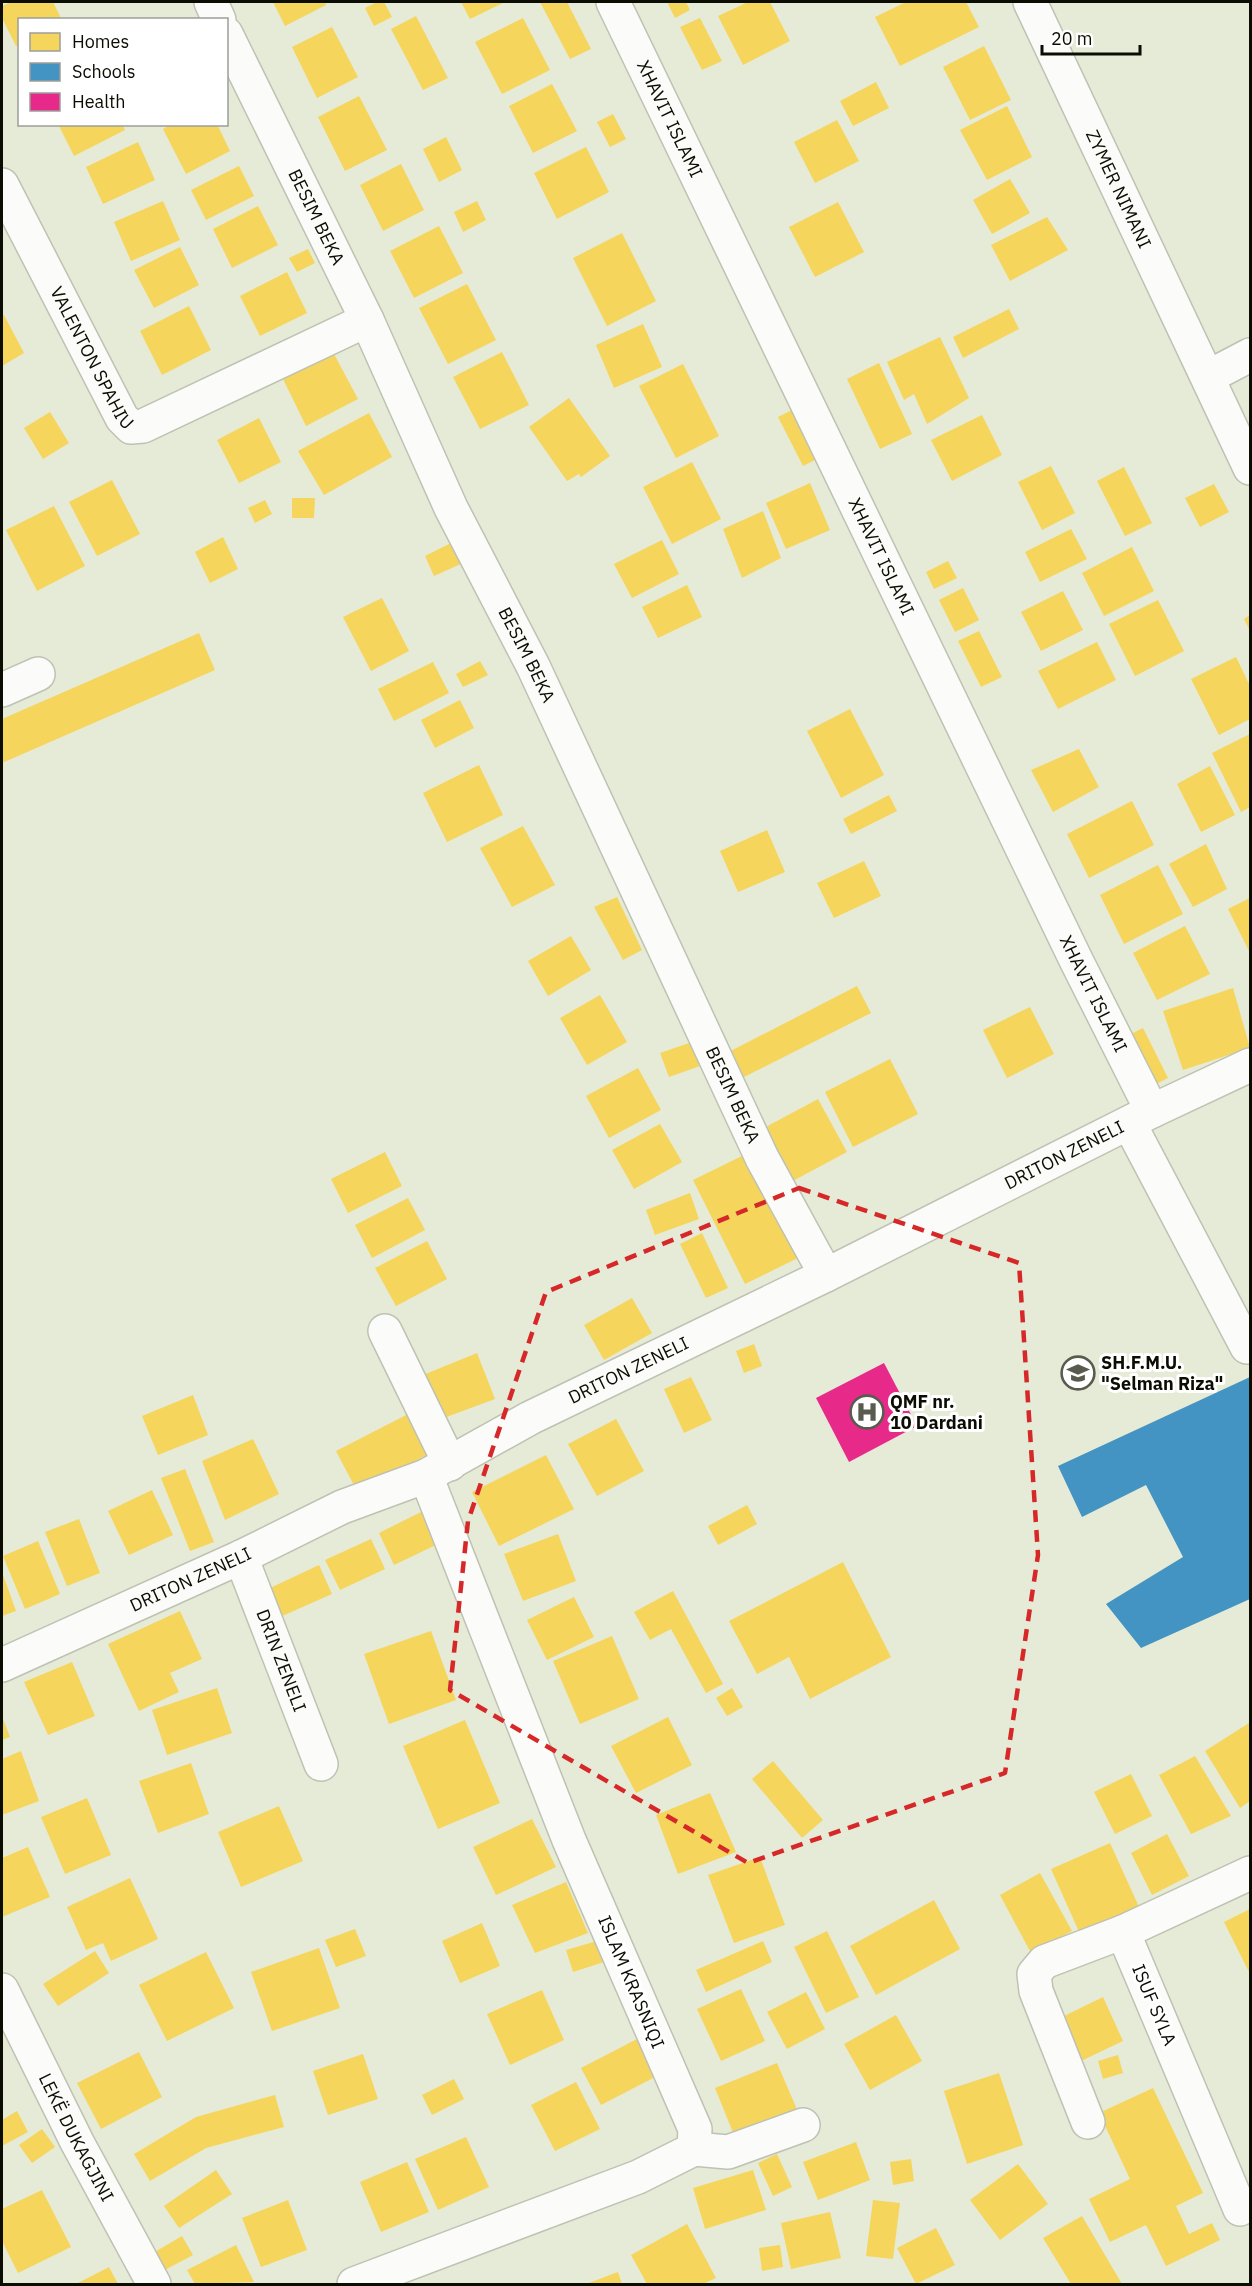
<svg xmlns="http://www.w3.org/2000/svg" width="1252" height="2286" viewBox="0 0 1252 2286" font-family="'IBM Plex Sans',sans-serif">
	<rect width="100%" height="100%" fill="#e6ebd7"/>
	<g fill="#f6d55c">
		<polygon points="11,2 53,2 62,20 20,20 20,45 16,46 2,18 2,6"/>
		<polygon points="273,2 325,2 326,5 285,26"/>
		<polygon points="377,2 384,2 392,17 374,26 365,8"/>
		<polygon points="461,2 505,2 470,19"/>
		<polygon points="540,2 567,2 591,49 570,59"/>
		<polygon points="667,2 686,2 690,10 675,18"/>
		<polygon points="748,2 770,2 790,41 743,65 718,16"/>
		<polygon points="906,2 966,2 979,27 900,66 875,17"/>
		<polygon points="416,16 448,78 423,90 391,29"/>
		<polygon points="523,18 550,70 502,94 475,42"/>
		<polygon points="700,18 722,61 702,70 680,27"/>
		<polygon points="332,27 358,77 317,98 292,47"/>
		<polygon points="984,46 1011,100 970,120 943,67"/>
		<polygon points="876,82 889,108 853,126 840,101"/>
		<polygon points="552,84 577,131 533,153 509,106"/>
		<polygon points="359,96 387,150 345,171 318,117"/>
		<polygon points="1007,106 1032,157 987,180 960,130"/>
		<polygon points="613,114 626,139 610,147 597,122"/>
		<polygon points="837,120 859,161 815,183 794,142"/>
		<polygon points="58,124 122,124 125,130 74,156"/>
		<polygon points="171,124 217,124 230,151 186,174 163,129"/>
		<polygon points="446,137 462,170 439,182 423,149"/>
		<polygon points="138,142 155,180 103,204 86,167"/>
		<polygon points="586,147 609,192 557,219 534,173"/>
		<polygon points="401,164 424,210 383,231 360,185"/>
		<polygon points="239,166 254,196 206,220 191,190"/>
		<polygon points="1010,179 1030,213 992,234 973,200"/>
		<polygon points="163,201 180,240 131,261 114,222"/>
		<polygon points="477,201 486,220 463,232 454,212"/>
		<polygon points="838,202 864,252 815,277 789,227"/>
		<polygon points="258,206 278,245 232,268 213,229"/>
		<polygon points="1047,217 1068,250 1010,281 991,245"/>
		<polygon points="439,226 463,273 414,298 390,251"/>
		<polygon points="622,233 656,301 607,326 573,258"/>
		<polygon points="180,247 199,285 154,308 134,270"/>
		<polygon points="308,249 315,263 297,272 289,258"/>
		<polygon points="287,272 307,313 260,336 240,296"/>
		<polygon points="467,284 496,340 448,364 419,308"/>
		<polygon points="189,306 211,350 162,375 140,331"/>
		<polygon points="1009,309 1019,329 963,358 953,337"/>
		<polygon points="4,315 24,353 2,366 2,316"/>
		<polygon points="643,324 662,367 614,388 596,345"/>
		<polygon points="940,337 969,398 927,424 914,394 904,400 887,362"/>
		<polygon points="502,352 529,405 480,429 453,377"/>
		<polygon points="334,354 358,399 306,426 283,379"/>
		<polygon points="879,363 912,434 880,449 847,379"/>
		<polygon points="683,364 719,436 676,458 639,386"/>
		<polygon points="569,398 610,456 581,477 579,474 567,481 529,427"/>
		<polygon points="796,408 821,457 803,466 778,417"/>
		<polygon points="50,412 69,443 43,459 24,428"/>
		<polygon points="369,413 392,457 324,495 298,451"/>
		<polygon points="982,415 1002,455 952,481 931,440"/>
		<polygon points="259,418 281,462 239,483 217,440"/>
		<polygon points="692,462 721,519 672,544 643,487"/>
		<polygon points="1051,466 1075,513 1042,530 1018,482"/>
		<polygon points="1124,467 1152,523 1125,536 1097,481"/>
		<polygon points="112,480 140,534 97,556 69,502"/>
		<polygon points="810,483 830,530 786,549 766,503"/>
		<polygon points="1214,484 1229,512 1200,527 1185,498"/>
		<polygon points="292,498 315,498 314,518 292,518"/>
		<polygon points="265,500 272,514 255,523 248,508"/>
		<polygon points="54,506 85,566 37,591 6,530"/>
		<polygon points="763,511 781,558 742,578 723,529"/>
		<polygon points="1071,529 1087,559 1040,582 1025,552"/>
		<polygon points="223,537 238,569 210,583 195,552"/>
		<polygon points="662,540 679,574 632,598 614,564"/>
		<polygon points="453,542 463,563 434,576 425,556"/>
		<polygon points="1132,547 1154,591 1104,616 1082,573"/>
		<polygon points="948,561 957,578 934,589 926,572"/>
		<polygon points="687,585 702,617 658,638 642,607"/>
		<polygon points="963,588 979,620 955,632 939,600"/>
		<polygon points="1063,591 1083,630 1041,651 1021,612"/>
		<polygon points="382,598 409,651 371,671 343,617"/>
		<polygon points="1158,600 1184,651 1135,676 1109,624"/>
		<polygon points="1250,615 1250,631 1244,619"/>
		<polygon points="979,631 1002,677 981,687 958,641"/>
		<polygon points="199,633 215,670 2,763 2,719"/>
		<polygon points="1097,642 1116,680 1058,709 1038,671"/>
		<polygon points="1236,657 1250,686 1250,719 1219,735 1191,679"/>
		<polygon points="480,661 488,675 463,687 456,674"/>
		<polygon points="433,662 449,693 394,721 378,689"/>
		<polygon points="460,700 474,728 435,748 421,720"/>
		<polygon points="850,709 884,775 841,798 807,731"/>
		<polygon points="1250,734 1250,807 1241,812 1212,753"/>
		<polygon points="1079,749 1099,787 1053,812 1031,770"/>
		<polygon points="479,765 503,815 447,842 423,793"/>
		<polygon points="1210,766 1235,815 1201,832 1177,784"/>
		<polygon points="889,795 897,811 851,834 843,819"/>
		<polygon points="1132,801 1154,845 1089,878 1067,834"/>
		<polygon points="523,826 555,885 512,907 480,848"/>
		<polygon points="767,830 785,872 738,892 720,851"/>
		<polygon points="1206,844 1227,889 1193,907 1169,864"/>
		<polygon points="864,861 881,896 834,918 817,883"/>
		<polygon points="1158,865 1183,914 1124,944 1100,895"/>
		<polygon points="617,897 642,950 623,960 594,907"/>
		<polygon points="1250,898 1250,953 1228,909"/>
		<polygon points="1185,926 1210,974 1157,1000 1133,953"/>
		<polygon points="571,936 591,970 548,996 528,961"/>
		<polygon points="857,986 871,1013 734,1082 721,1056"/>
		<polygon points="1233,988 1250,1048 1183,1070 1163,1011"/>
		<polygon points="600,995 627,1042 587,1065 560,1018"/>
		<polygon points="1030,1007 1054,1054 1007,1078 983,1030"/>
		<polygon points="1143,1028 1168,1078 1150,1087 1125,1037"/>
		<polygon points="695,1041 703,1065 669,1077 660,1053"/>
		<polygon points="890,1059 918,1114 853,1147 825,1092"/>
		<polygon points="638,1068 661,1110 609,1138 586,1096"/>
		<polygon points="818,1099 847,1152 789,1183 760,1130"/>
		<polygon points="660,1124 682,1162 634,1189 612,1150"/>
		<polygon points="385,1152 402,1186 348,1213 331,1179"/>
		<polygon points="746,1154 798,1258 745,1284 693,1180"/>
		<polygon points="690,1193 699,1219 655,1235 646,1210"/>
		<polygon points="408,1198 425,1230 372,1258 355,1225"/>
		<polygon points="702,1233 728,1288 706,1298 680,1244"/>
		<polygon points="427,1241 447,1279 396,1306 375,1268"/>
		<polygon points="632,1298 652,1333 604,1360 584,1325"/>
		<polygon points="754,1344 762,1366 744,1373 736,1351"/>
		<polygon points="477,1353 495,1399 441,1419 423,1375"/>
		<polygon points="691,1377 712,1420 684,1433 664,1389"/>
		<polygon points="193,1395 208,1435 158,1455 142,1416"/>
		<polygon points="408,1414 429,1454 357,1491 336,1451"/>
		<polygon points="616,1419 644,1471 597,1496 568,1444"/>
		<polygon points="253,1439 279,1494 225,1520 202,1461"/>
		<polygon points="546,1455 574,1509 499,1546 472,1492"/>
		<polygon points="185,1469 214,1542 190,1551 161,1478"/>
		<polygon points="152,1490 173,1535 129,1555 108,1511"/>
		<polygon points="747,1505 757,1524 718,1545 708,1526"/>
		<polygon points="425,1510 440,1543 394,1565 379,1533"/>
		<polygon points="79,1519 100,1573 67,1586 45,1532"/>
		<polygon points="558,1534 576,1581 523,1601 504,1554"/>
		<polygon points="371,1539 385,1569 340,1590 325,1560"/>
		<polygon points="38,1541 60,1594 25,1609 3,1556"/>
		<polygon points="843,1562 891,1657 810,1699 789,1657 757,1674 729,1621"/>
		<polygon points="319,1565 332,1594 280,1617 268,1589"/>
		<polygon points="2,1572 16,1611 2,1616"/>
		<polygon points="673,1591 723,1684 706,1693 671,1629 650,1640 634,1612"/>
		<polygon points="574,1597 594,1637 547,1660 527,1620"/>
		<polygon points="180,1611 202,1659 170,1673 179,1692 139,1711 108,1644"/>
		<polygon points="431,1631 456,1700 389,1724 364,1654"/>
		<polygon points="612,1636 639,1699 580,1724 553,1661"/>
		<polygon points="72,1662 95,1716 48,1735 24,1682"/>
		<polygon points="217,1688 232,1733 167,1755 152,1710"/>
		<polygon points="732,1688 743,1707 727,1716 716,1698"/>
		<polygon points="2,1716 10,1737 2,1740"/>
		<polygon points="668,1717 692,1765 636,1793 611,1746"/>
		<polygon points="465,1720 500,1803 438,1829 403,1746"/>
		<polygon points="1249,1723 1250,1801 1240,1808 1205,1751"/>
		<polygon points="21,1751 39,1801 2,1815 2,1759"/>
		<polygon points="1195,1756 1231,1816 1191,1834 1159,1775"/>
		<polygon points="773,1761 823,1820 802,1838 752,1779"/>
		<polygon points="191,1763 209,1814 158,1833 139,1781"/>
		<polygon points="1131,1774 1152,1816 1115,1834 1094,1792"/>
		<polygon points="710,1793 736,1852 678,1874 656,1815"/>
		<polygon points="87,1798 111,1855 65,1874 41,1817"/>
		<polygon points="279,1806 303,1861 241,1887 218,1832"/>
		<polygon points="532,1819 556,1867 496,1895 473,1847"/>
		<polygon points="1167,1834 1189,1876 1152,1895 1131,1853"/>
		<polygon points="1110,1843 1139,1907 1080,1934 1051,1869"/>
		<polygon points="28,1847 50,1897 2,1917 2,1858"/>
		<polygon points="760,1857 785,1925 734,1943 708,1875"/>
		<polygon points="1040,1873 1072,1931 1031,1953 1000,1895"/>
		<polygon points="130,1878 158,1939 111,1961 103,1943 86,1950 67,1907"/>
		<polygon points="566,1882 588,1933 535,1953 512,1905"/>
		<polygon points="934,1900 960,1949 876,1995 850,1946"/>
		<polygon points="1250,1909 1250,1974 1224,1922"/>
		<polygon points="482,1923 500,1966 460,1983 442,1941"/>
		<polygon points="355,1929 366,1956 336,1967 325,1940"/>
		<polygon points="827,1931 859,1997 826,2013 794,1947"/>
		<polygon points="597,1941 604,1962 573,1972 566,1950"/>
		<polygon points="763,1941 772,1962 706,1992 696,1970"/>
		<polygon points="319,1948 340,2008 272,2031 251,1972"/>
		<polygon points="95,1951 109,1973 58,2006 43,1984"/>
		<polygon points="206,1952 234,2008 167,2041 139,1985"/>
		<polygon points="741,1989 765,2041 721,2061 697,2009"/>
		<polygon points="542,1990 564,2040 510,2065 487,2014"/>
		<polygon points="806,1992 825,2029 787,2049 767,2012"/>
		<polygon points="1103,1997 1123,2041 1079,2062 1058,2019"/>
		<polygon points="896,2015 922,2061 870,2090 844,2044"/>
		<polygon points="637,2039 657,2076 601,2105 581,2068"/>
		<polygon points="139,2052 162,2097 101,2129 77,2083"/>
		<polygon points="363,2054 378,2099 328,2115 313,2071"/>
		<polygon points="1118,2055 1123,2073 1103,2079 1098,2061"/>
		<polygon points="777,2063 799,2114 736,2140 715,2088"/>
		<polygon points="999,2073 1023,2145 967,2164 944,2091"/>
		<polygon points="454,2079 464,2099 432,2115 422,2095"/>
		<polygon points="576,2082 600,2129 555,2151 531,2105"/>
		<polygon points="1153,2088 1203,2193 1176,2206 1189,2234 1212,2223 1220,2240 1166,2266 1146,2225 1110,2242 1089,2199 1130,2179 1099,2113"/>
		<polygon points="275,2095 284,2127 206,2148 150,2181 134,2154 196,2117"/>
		<polygon points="17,2111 28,2132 2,2146 2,2120"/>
		<polygon points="42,2129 55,2147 32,2163 19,2145"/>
		<polygon points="466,2137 489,2187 438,2210 415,2159"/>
		<polygon points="856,2142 870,2180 818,2200 803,2162"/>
		<polygon points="777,2154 792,2187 773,2196 758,2163"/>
		<polygon points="911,2159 914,2181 893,2185 890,2162"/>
		<polygon points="407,2162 429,2212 381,2232 360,2182"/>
		<polygon points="1018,2164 1048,2204 1000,2240 970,2200"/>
		<polygon points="216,2170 232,2194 179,2228 164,2206"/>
		<polygon points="753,2170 766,2210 705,2229 693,2188"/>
		<polygon points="42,2190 71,2247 18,2273 2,2241 2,2209"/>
		<polygon points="288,2200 307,2250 261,2267 242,2218"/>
		<polygon points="873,2200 900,2203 893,2259 866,2256"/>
		<polygon points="830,2212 841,2258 791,2269 781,2223"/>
		<polygon points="1082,2216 1122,2284 1071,2284 1043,2238"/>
		<polygon points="687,2224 716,2278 703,2284 647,2284 631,2255"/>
		<polygon points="936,2228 955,2265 916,2284 897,2248"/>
		<polygon points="182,2236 193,2255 163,2271 153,2253"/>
		<polygon points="236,2245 254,2282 195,2284 187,2270"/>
		<polygon points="780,2245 783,2267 762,2271 759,2248"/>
		<polygon points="109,2267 118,2284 76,2284"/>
		<polygon points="618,2272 622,2284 586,2284"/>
	</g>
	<polygon fill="#4393c3" points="1250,1377 1250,1599 1141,1648 1106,1604 1183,1557 1146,1485 1082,1517 1058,1466"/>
	<polygon fill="#e7298a" points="884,1363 917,1426 849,1462 816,1398"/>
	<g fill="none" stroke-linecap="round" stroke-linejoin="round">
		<defs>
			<g id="street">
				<polyline points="211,2 219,20"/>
				<path id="s1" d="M613 2 1076 960 1152 1111"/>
				<path id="s2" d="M1030 2 1250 468"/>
				<path id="s3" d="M226 34 367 320 451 508 533 666 762 1158 826 1275"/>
				<path id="s4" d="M2 185 122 418 131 427 143 426 367 320"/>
				<polyline points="1208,377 1250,355"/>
				<polyline points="2,690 38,674"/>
				<polyline points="1129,1123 1247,1347"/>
				<polyline points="385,1331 450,1464"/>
				<path id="s5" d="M241 1557 321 1764"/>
				<path id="s6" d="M2 1665 241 1557 342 1507 426 1476 530 1418 826 1275 1152 1111 1250 1065"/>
				<path id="s7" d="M2 1990 77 2142 154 2284"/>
				<polyline points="1088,2122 1036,1991 1034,1974 1044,1962 1123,1932"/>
				<polyline points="694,2149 728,2152 803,2125"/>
				<polyline points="1240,2209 1123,1932 1250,1873"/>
				<polyline points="354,2284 638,2177 694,2149 695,2129 569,1840 426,1476"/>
			</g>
		</defs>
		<use href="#street" stroke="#bec2b3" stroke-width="36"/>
		<use href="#street" stroke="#fbfcf9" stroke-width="33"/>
	</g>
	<path fill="none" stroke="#d62828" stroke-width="4.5" stroke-dasharray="12 8" stroke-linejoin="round" d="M799 1188 1019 1263 1038 1555 1005 1773 748 1863 450 1690 468 1521 546 1292Z"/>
	<defs>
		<symbol id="school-ring" viewBox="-11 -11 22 22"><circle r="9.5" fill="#fff" stroke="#585b4d" stroke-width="1.5"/><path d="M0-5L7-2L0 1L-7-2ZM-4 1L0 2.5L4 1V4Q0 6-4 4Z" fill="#585b4d"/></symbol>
		<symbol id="hospital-ring" viewBox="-11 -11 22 22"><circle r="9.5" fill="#fff" stroke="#585b4d" stroke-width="1.5"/><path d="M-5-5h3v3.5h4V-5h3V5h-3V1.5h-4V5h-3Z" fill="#585b4d"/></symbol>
	</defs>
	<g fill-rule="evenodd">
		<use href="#school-ring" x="1059" y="1354" width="38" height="38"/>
		<use href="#hospital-ring" x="848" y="1393" width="38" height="38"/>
	</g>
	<g text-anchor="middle" stroke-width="6" stroke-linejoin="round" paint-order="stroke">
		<g font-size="18" fill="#0b0d03" stroke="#fff">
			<text dy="6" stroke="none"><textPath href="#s1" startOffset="130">XHAVIT ISLAMI</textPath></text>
			<text dy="6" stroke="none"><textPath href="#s2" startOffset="207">ZYMER NIMANI</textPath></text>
			<text dy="6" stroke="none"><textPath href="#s3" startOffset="204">BESIM BEKA</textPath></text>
			<text dy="6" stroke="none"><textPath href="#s4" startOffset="195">VALENTON SPAHIU</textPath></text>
			<text dy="6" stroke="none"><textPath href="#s1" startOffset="616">XHAVIT ISLAMI</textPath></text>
			<text dy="6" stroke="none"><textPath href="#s3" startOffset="690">BESIM BEKA</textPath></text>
			<text dy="6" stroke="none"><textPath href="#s1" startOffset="1102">XHAVIT ISLAMI</textPath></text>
			<text dy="6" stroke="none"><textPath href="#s3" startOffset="1176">BESIM BEKA</textPath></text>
			<text dy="6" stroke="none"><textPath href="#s6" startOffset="1179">DRITON ZENELI</textPath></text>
			<text dy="6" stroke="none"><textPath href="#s6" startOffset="693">DRITON ZENELI</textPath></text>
			<text dy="6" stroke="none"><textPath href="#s6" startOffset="207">DRITON ZENELI</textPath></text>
			<text dy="6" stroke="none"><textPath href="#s5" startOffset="111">DRIN ZENELI</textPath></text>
			<text transform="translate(631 1982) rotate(67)" y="6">ISLAM KRASNIQI</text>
			<text transform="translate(1154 2005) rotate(67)" y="6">ISUF SYLA</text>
			<text dy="6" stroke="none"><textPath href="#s7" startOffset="165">LEKË DUKAGJINI</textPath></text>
		</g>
		<g font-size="18" font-weight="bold" fill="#0b0d03" stroke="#fff" text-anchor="start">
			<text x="1101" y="1369">SH.F.M.U.<tspan x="1101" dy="21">"Selman Riza"</tspan></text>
			<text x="890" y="1408">QMF nr.<tspan x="890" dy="21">10 Dardani</tspan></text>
		</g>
	</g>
	<rect width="1252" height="2286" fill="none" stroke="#0b0d03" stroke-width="6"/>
	<rect x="18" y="18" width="210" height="108" fill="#ffffff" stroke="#9d9e9a" stroke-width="1.5"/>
	<rect x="30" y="33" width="30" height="18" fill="#f6d55c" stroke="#9d9e9a" stroke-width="1.5"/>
	<text x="72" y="48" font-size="18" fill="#0b0d03">Homes</text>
	<rect x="30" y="63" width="30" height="18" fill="#4393c3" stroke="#9d9e9a" stroke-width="1.5"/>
	<text x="72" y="78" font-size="18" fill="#0b0d03">Schools</text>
	<rect x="30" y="93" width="30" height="18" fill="#e7298a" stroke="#9d9e9a" stroke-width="1.5"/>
	<text x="72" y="108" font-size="18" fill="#0b0d03">Health</text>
	<path d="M1042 45v9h98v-9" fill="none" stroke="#0b0d03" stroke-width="3"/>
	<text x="1051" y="45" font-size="18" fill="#0b0d03" stroke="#ffffff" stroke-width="4.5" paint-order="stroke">20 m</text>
</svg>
